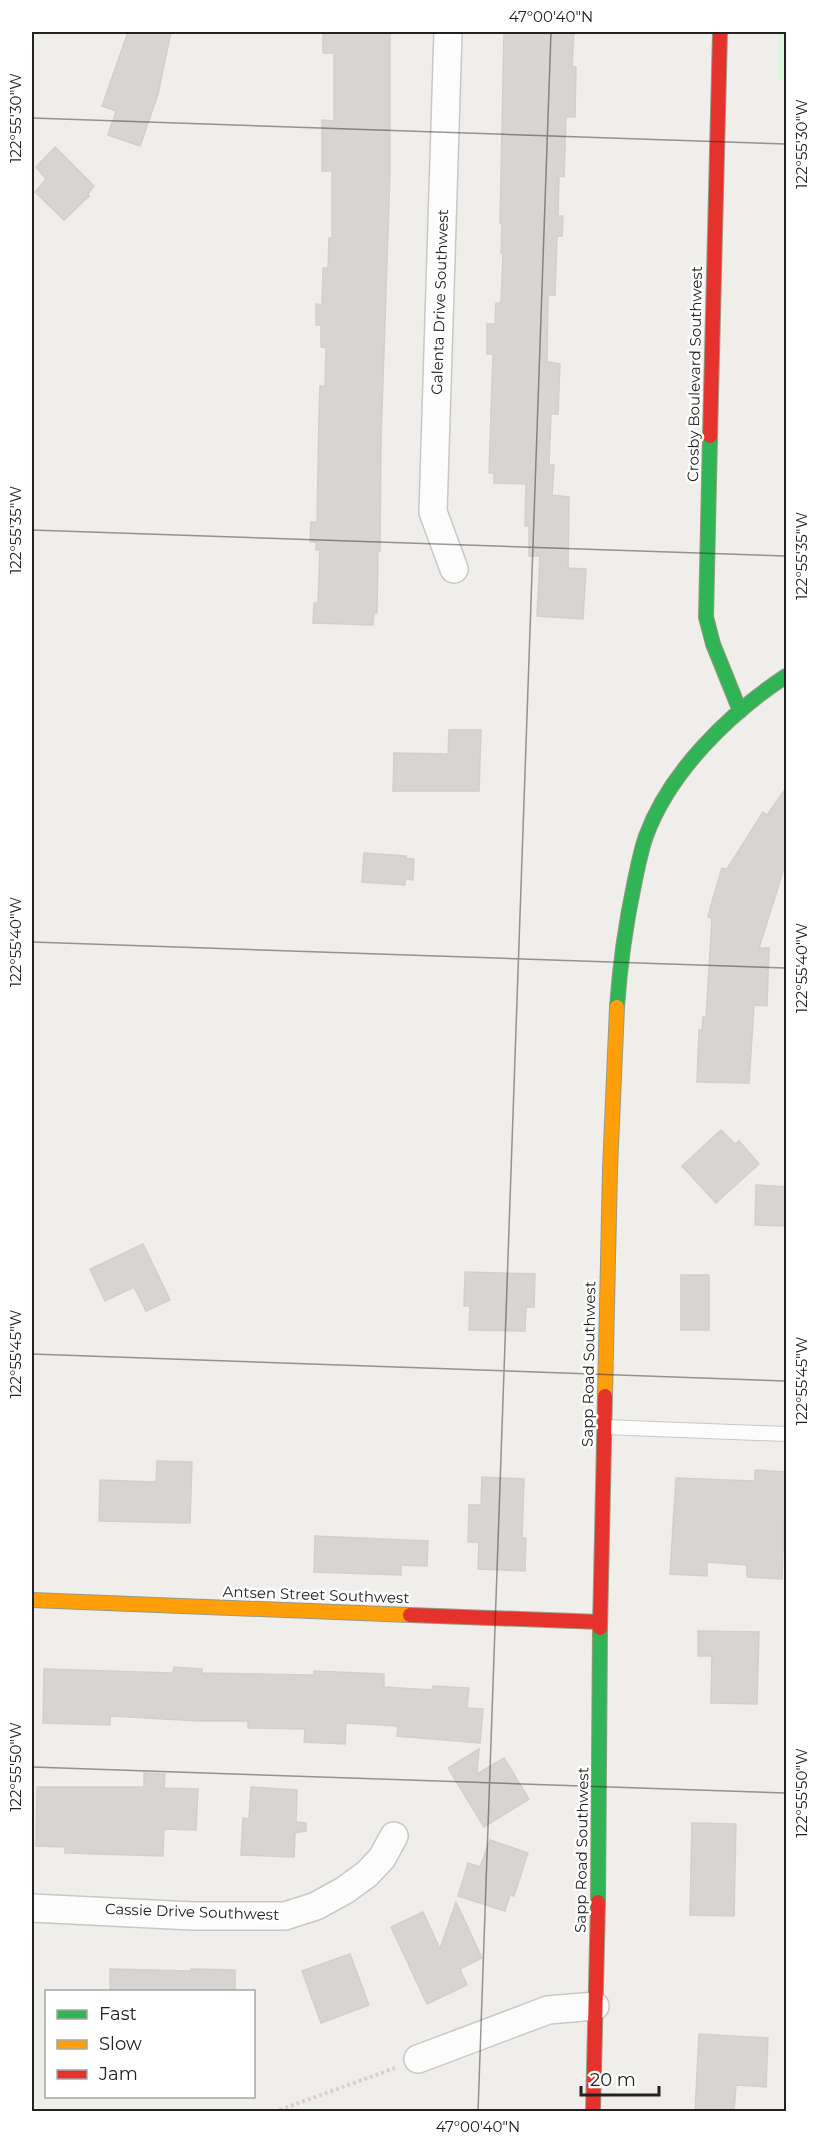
<svg xmlns="http://www.w3.org/2000/svg" width="818" height="2143" viewBox="0 0 818 2143" font-family="Montserrat,sans-serif">
	<rect width="100%" height="100%" fill="#f0eeeb"/>
	<polygon fill="#daf5da" points="779,32 786,32 786,80 778,79"/>
	<g fill="#d7d4d2" stroke="#d3d0cc" stroke-width="1.5">
		<polygon points="128,32 171,32 158,94 140,146 108,135 116,111 102,106"/>
		<polygon points="323,32 390,32 390,172 381,440 380,551 378,551 377,613 374,613 373,625 313,623 314,603 318,603 320,550 316,550 316,542 310,542 311,522 317,522 319,416 320,386 325,387 326,348 321,347 321,325 316,325 316,304 322,305 323,268 328,268 329,238 332,238 332,171 322,171 322,120 334,121 334,53 323,53"/>
		<polygon points="504,32 574,32 572,67 576,67 575,117 566,117 564,177 559,176 558,216 563,216 562,236 557,236 555,295 548,295 547,362 560,364 558,414 551,414 549,465 554,465 552,495 569,497 568,568 586,569 583,619 537,616 540,556 529,556 529,526 525,526 526,484 494,483 494,473 489,473 493,354 487,354 487,324 495,324 496,303 501,303 503,253 501,253 502,223 500,223"/>
		<polygon points="55,147 94,186 88,194 89,196 64,220 35,192 46,179 36,167"/>
		<polygon points="449,730 481,730 479,791 393,791 394,753 448,754"/>
		<polygon points="786,788 786,862 759,948 769,948 767,1006 754,1005 749,1083 697,1082 699,1030 702,1030 703,1017 706,1017 712,918 708,917 713,898 722,868 727,869 763,812 767,815"/>
		<polygon points="364,853 406,856 405,858 414,859 413,880 405,879 405,885 362,882"/>
		<polygon points="721,1130 735,1144 739,1141 759,1164 716,1203 682,1166"/>
		<polygon points="756,1185 786,1187 786,1226 755,1225"/>
		<polygon points="143,1244 170,1300 146,1311 134,1287 105,1301 90,1269"/>
		<polygon points="465,1272 535,1274 534,1307 526,1307 525,1331 469,1330 470,1306 464,1306"/>
		<rect x="681" y="1275" width="28" height="55"/>
		<polygon points="157,1461 192,1462 190,1523 99,1521 100,1480 156,1482"/>
		<polygon points="755,1470 786,1472 782,1579 747,1577 747,1565 707,1562 707,1576 670,1574 676,1478 755,1481"/>
		<polygon points="482,1477 524,1479 522,1538 526,1538 525,1571 478,1569 479,1542 468,1542 469,1505 481,1505"/>
		<polygon points="315,1536 428,1541 427,1566 401,1565 401,1575 314,1572"/>
		<polygon points="698,1631 759,1632 757,1704 711,1703 712,1656 698,1656"/>
		<polygon points="174,1667 202,1669 202,1673 314,1675 314,1671 384,1674 384,1687 432,1690 433,1686 469,1688 467,1708 483,1709 480,1743 397,1736 398,1726 346,1723 345,1744 304,1742 305,1729 248,1728 248,1721 199,1721 110,1716 110,1725 43,1723 44,1669 173,1673"/>
		<polygon points="479,1749 477,1774 504,1758 529,1799 484,1827 448,1768"/>
		<polygon points="144,1773 165,1774 164,1788 198,1789 196,1830 164,1829 163,1856 65,1853 65,1847 36,1846 37,1787 144,1787"/>
		<polygon points="251,1787 297,1790 296,1822 306,1823 306,1831 295,1833 294,1857 241,1855 243,1818 249,1819"/>
		<polygon points="692,1823 736,1824 734,1916 690,1915"/>
		<polygon points="490,1840 528,1853 514,1896 510,1895 505,1911 458,1896 468,1863 480,1867"/>
		<polygon points="456,1902 482,1958 460,1969 467,1985 427,2004 391,1927 423,1912 440,1949"/>
		<polygon points="350,1954 369,2005 321,2023 302,1971"/>
		<polygon points="110,1969 191,1971 191,1969 235,1970 235,1992 110,1992"/>
		<polygon points="699,2034 768,2038 766,2087 736,2085 734,2112 695,2112"/>
	</g>
	<g fill="none" stroke-linecap="round" stroke-linejoin="round">
		<defs>
			<polyline id="lane" points="604,1427 786,1434"/>
			<g id="street">
				<polyline points="448,32 433,512 454,569"/>
				<polyline points="32,1908 192,1916 285,1916 316,1906 345,1890 367,1874 382,1858 394,1836"/>
				<polyline points="418,2059 548,2010 595,2006"/>
			</g>
			<g id="fast">
				<polyline points="710,436 706,617 713,644 740,711"/>
				<path d="M617 1007C620 964 626 922 635 880 638 866 641 850 646 836 670 771 729 714 786 676"/>
				<polyline points="598,1902 600,1628"/>
			</g>
			<g id="slow">
				<polyline points="605,1396 610,1170 617,1007"/>
				<polyline points="32,1600 410,1615"/>
			</g>
			<g id="jam">
				<polyline points="710,436 720,32"/>
				<polyline points="410,1615 600,1622"/>
				<polyline points="600,1628 605,1396"/>
				<polyline points="593,2112 598,1902"/>
			</g>
		</defs>
		<use href="#lane" stroke="#c9c8c7" stroke-width="16"/>
		<use href="#street" stroke="#c9c8c7" stroke-width="30"/>
		<use href="#fast" stroke="#999a82" stroke-width="16"/>
		<use href="#slow" stroke="#999a82" stroke-width="16"/>
		<use href="#jam" stroke="#999a82" stroke-width="16"/>
		<polyline stroke="#dccecd" stroke-width="4" stroke-dasharray="3 3" stroke-linecap="butt" points="274,2112 395,2068"/>
		<use href="#lane" stroke="#fdfcfc" stroke-width="14"/>
		<use href="#street" stroke="#fdfcfc" stroke-width="27"/>
		<use href="#fast" stroke="#30b455" stroke-width="14"/>
		<use href="#slow" stroke="#ff9f0a" stroke-width="14"/>
		<use href="#jam" stroke="#e5322d" stroke-width="14"/>
	</g>
	<path fill="none" stroke="#222" stroke-width="1.5" stroke-opacity="0.45" d="M32 118 786 144M32 530 786 556M32 942 786 968M32 1354 786 1381M32 1767 786 1793M478 2112 551 32"/>
	<g text-anchor="middle" stroke-width="5" stroke-linejoin="round" paint-order="stroke">
		<g font-size="15" fill="#222" stroke="#fff">
			<text transform="translate(440 302) rotate(-88)" y="5">Galenta Drive Southwest</text>
			<text transform="translate(695 374) rotate(-89)" y="5">Crosby Boulevard Southwest</text>
			<text transform="translate(589 1364) rotate(-89)" y="5">Sapp Road Southwest</text>
			<text transform="translate(316 1595) rotate(2)" y="5">Antsen Street Southwest</text>
			<text transform="translate(582 1850) rotate(-89)" y="5">Sapp Road Southwest</text>
			<text transform="translate(192 1912) rotate(2)" y="5">Cassie Drive Southwest</text>
		</g>
	</g>
	<rect width="818" height="2143" fill="none" stroke="#ffffff" stroke-width="66"/>
	<rect x="45" y="1990" width="210" height="108" fill="#ffffff" stroke="#a7a7a7" stroke-width="1.5"/>
	<rect x="57" y="2010" width="30" height="9" fill="#30b455" stroke="#a7a7a7" stroke-width="1.5"/>
	<text x="99" y="2020" font-size="18" fill="#222222">Fast</text>
	<rect x="57" y="2040" width="30" height="9" fill="#ff9f0a" stroke="#a7a7a7" stroke-width="1.5"/>
	<text x="99" y="2050" font-size="18" fill="#222222">Slow</text>
	<rect x="57" y="2070" width="30" height="9" fill="#e5322d" stroke="#a7a7a7" stroke-width="1.5"/>
	<text x="99" y="2080" font-size="18" fill="#222222">Jam</text>
	<path d="M581 2086v9h78v-9" fill="none" stroke="#222222" stroke-width="3"/>
	<text x="590" y="2086" font-size="18" fill="#222222" stroke="#ffffff" stroke-width="4.5" paint-order="stroke">20 m</text>
	<rect x="33" y="33" width="752" height="2077" fill="none" stroke="#222" stroke-width="2"/>
	<g font-size="15" text-anchor="middle" fill="#222">
		<text x="551" y="22">47°00'40"N</text>
		<text transform="translate(16 118) rotate(-90)" y="5">122°55'30"W</text>
		<text transform="translate(802 144) rotate(-90)" y="5">122°55'30"W</text>
		<text transform="translate(16 530) rotate(-90)" y="5">122°55'35"W</text>
		<text transform="translate(802 556) rotate(-90)" y="5">122°55'35"W</text>
		<text transform="translate(16 942) rotate(-90)" y="5">122°55'40"W</text>
		<text transform="translate(802 968) rotate(-90)" y="5">122°55'40"W</text>
		<text transform="translate(16 1354) rotate(-90)" y="5">122°55'45"W</text>
		<text transform="translate(802 1381) rotate(-90)" y="5">122°55'45"W</text>
		<text transform="translate(16 1767) rotate(-90)" y="5">122°55'50"W</text>
		<text transform="translate(802 1793) rotate(-90)" y="5">122°55'50"W</text>
		<text x="478" y="2132">47°00'40"N</text>
	</g>
</svg>
